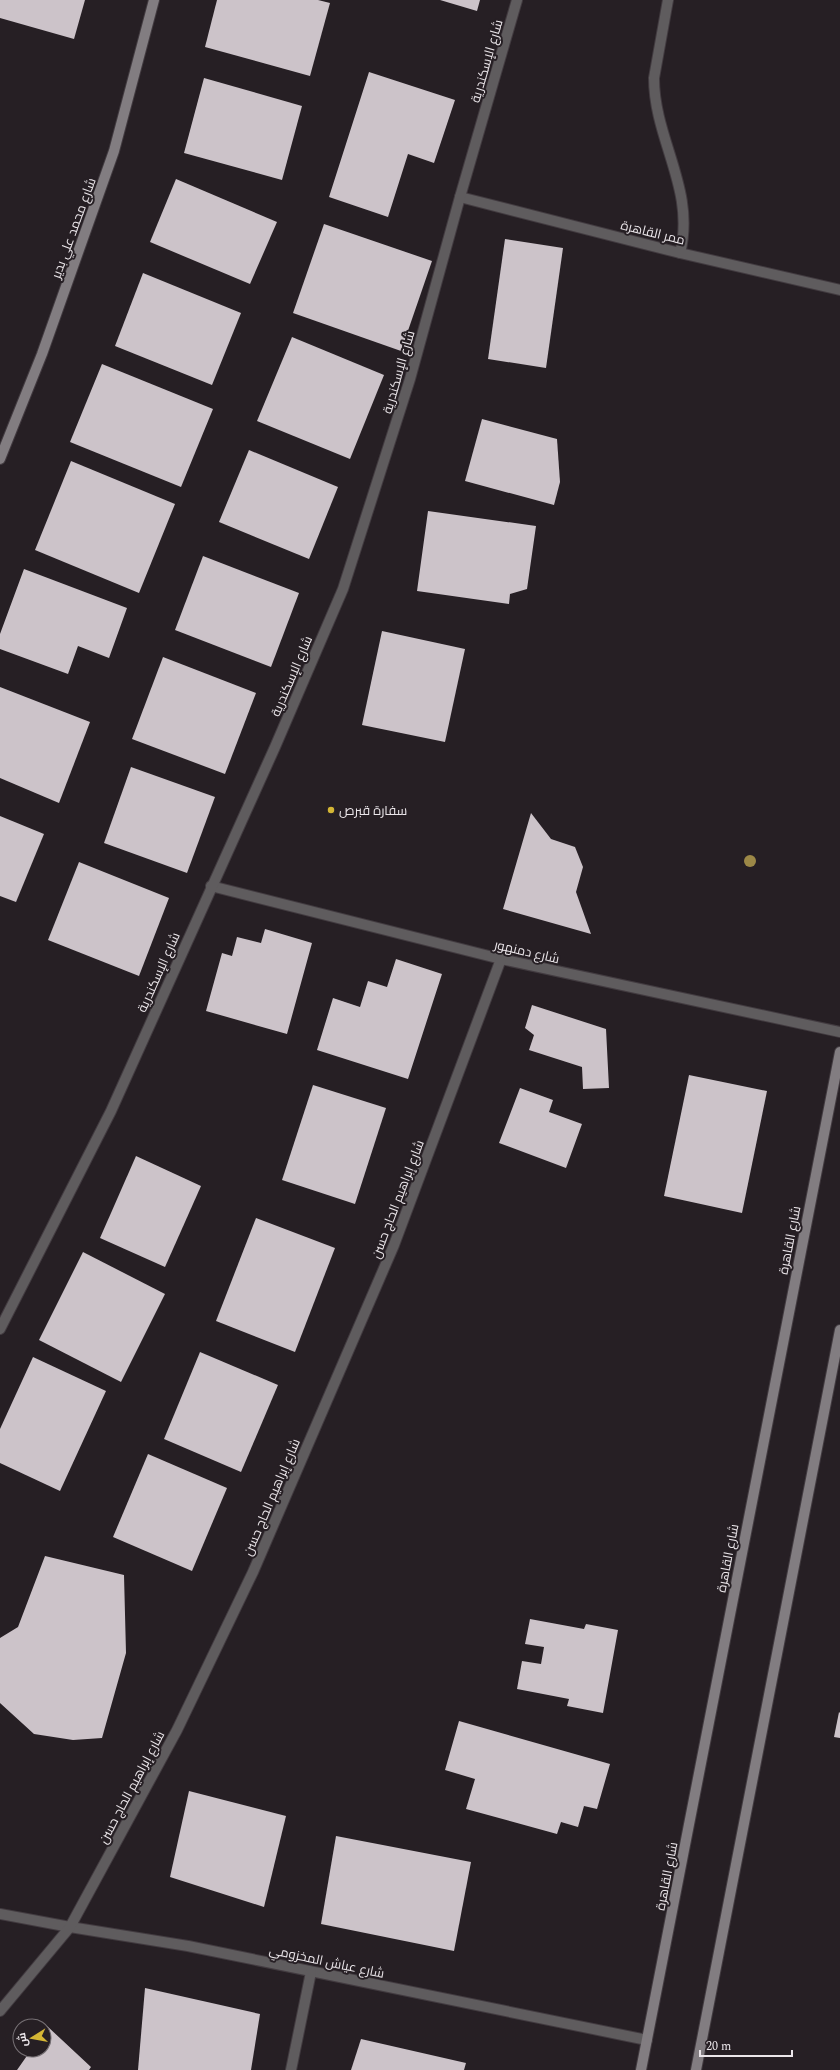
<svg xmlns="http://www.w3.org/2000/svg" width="840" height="2070" viewBox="0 0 840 2070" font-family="Spectral,Cairo,serif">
	<rect width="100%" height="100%" fill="#261f24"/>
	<g fill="#ccc3c9">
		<polygon points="0,0 85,0 74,39 0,18"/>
		<polygon points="217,0 318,0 330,3 310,76 205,47"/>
		<polygon points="440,0 480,0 477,11"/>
		<polygon points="369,72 455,100 434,163 408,154 388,217 329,197"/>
		<polygon points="204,78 302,106 282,180 184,153"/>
		<polygon points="176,179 277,222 250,284 150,242"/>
		<polygon points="324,224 432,261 401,351 293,313"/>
		<polygon points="505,239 563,248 546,368 488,359"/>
		<polygon points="143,273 241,313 212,385 115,346"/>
		<polygon points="292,337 384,375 350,459 257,421"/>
		<polygon points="102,364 213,409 181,487 70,442"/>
		<polygon points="482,419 557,439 560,482 554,505 465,481"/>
		<polygon points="249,450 338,487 309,559 219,522"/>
		<polygon points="71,461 175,504 139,593 35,550"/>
		<polygon points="428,511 536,526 527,589 510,594 509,604 417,591"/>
		<polygon points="203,556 299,593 271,667 175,630"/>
		<polygon points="24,569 127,608 109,658 78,646 68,674 0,649 0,634"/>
		<polygon points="382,631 465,649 445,742 362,725"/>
		<polygon points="163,657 256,693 225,774 132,739"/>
		<polygon points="0,687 90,722 59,803 0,778"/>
		<polygon points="131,767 215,797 187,873 104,843"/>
		<polygon points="531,813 551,839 575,847 583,867 576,892 591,934 503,909"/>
		<polygon points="0,816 44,834 16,902 0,896"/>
		<polygon points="79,862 169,898 139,976 48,940"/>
		<polygon points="265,929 312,943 287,1034 206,1011 222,953 232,956 237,937 261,943"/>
		<polygon points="396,959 442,974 408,1079 317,1050 333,998 360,1007 368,981 387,987"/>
		<polygon points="532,1005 606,1029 609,1088 583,1089 582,1067 529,1050 534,1035 525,1028"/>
		<polygon points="689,1075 767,1091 742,1213 664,1196"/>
		<polygon points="313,1085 386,1108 355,1204 282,1180"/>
		<polygon points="520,1088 553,1100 549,1112 582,1124 566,1168 499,1143"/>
		<polygon points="136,1156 201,1186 165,1267 100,1238"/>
		<polygon points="256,1218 335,1248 295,1352 216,1321"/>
		<polygon points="83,1252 165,1294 121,1382 39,1340"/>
		<polygon points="200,1352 278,1385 241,1472 164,1439"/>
		<polygon points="33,1357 106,1391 60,1491 0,1463 0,1429"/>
		<polygon points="148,1454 227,1488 192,1571 113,1537"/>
		<polygon points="45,1556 124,1575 126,1653 102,1738 73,1740 34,1734 0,1703 0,1638 18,1627"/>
		<polygon points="530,1619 584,1629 586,1624 618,1630 603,1713 567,1706 569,1699 517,1689 522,1661 541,1664 544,1647 525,1644"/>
		<polygon points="839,1712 840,1713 840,1738 834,1737"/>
		<polygon points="459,1721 610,1764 597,1809 584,1806 578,1827 561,1822 557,1834 466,1809 475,1779 445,1770"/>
		<polygon points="189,1791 286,1816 264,1907 170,1877"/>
		<polygon points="336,1836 471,1862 454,1951 321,1924"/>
		<polygon points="145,1988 260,2014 251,2070 138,2070"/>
		<polygon points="47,2026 91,2067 89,2070 17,2070 31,2050 44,2050 44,2031"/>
		<polygon points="361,2039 466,2063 464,2070 351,2070"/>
	</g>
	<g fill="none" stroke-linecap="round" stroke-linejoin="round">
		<defs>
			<path id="lane" d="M668 0 654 78C654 140 696 189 680 253"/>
			<g id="street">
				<polyline points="460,197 680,253 840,290"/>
				<polyline points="211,886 501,959 840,1032"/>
				<polyline points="0,1329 111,1111 275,747 343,589 410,379 460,197 517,0"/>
				<polyline points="0,1914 70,1927 188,1946 647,2040"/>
				<polyline points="0,2011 70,1927 177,1730 253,1572 394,1245 501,959"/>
				<polyline points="291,2070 311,1972"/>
			</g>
			<g id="secondary">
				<polyline points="0,459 42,354 114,151 154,0"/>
				<polyline points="641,2070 840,1052"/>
				<polyline points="696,2070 840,1330"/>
			</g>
		</defs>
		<use href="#lane" stroke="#423b40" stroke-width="12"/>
		<use href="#street" stroke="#423b40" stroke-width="12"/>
		<use href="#secondary" stroke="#423b40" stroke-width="12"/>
		<use href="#lane" stroke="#5f5c5e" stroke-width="10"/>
		<use href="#street" stroke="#5f5c5e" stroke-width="10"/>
		<use href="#secondary" stroke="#827d81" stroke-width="10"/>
	</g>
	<circle fill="#9c8847" cx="750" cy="861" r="6"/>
	<circle fill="#d4b635" stroke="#261f24" stroke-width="1.5" cx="331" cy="810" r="4"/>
	<g text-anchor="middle" stroke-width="4" stroke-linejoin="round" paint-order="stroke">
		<g font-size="13" fill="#ebe6ea" stroke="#261f24">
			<text transform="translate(486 61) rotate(-74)" y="5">شارع الإسكندرية</text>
			<text transform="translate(73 228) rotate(-70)" y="5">شارع محمد علي بدير</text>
			<text transform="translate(653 232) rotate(14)" y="5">ممر القاهرة</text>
			<text transform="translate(398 372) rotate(-74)" y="5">شارع الإسكندرية</text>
			<text transform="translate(291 676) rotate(-67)" y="5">شارع الإسكندرية</text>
			<text transform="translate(527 951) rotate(13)" y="5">شارع دمنهور</text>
			<text transform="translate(158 972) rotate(-66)" y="5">شارع الإسكندرية</text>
			<text transform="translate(397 1199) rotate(-69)" y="5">شارع إبراهيم الحاج حسن</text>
			<text transform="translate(789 1240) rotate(-79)" y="5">شارع القاهرة</text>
			<text transform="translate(271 1497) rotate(-67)" y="5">شارع إبراهيم الحاج حسن</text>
			<text transform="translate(727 1558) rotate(-79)" y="5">شارع القاهرة</text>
			<text transform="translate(131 1787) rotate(-62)" y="5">شارع إبراهيم الحاج حسن</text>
			<text transform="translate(666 1876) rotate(-79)" y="5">شارع القاهرة</text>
			<text transform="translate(327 1961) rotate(12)" y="5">شارع عياش المخزومي</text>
		</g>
		<g font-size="13" fill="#ebe6ea" stroke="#261f24" text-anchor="start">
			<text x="339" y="815">سفارة قبرص</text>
		</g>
	</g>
	<g transform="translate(32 2038) rotate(259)"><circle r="19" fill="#261f24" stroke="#756f73"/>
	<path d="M0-3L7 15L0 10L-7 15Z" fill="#d4b635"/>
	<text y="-6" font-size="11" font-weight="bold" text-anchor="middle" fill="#ebe6ea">ش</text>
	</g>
	<path d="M700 2050v6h92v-6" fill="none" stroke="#ebe6ea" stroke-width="2"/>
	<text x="706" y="2050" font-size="12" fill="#ebe6ea" stroke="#261f24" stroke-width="3" paint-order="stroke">20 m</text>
</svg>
